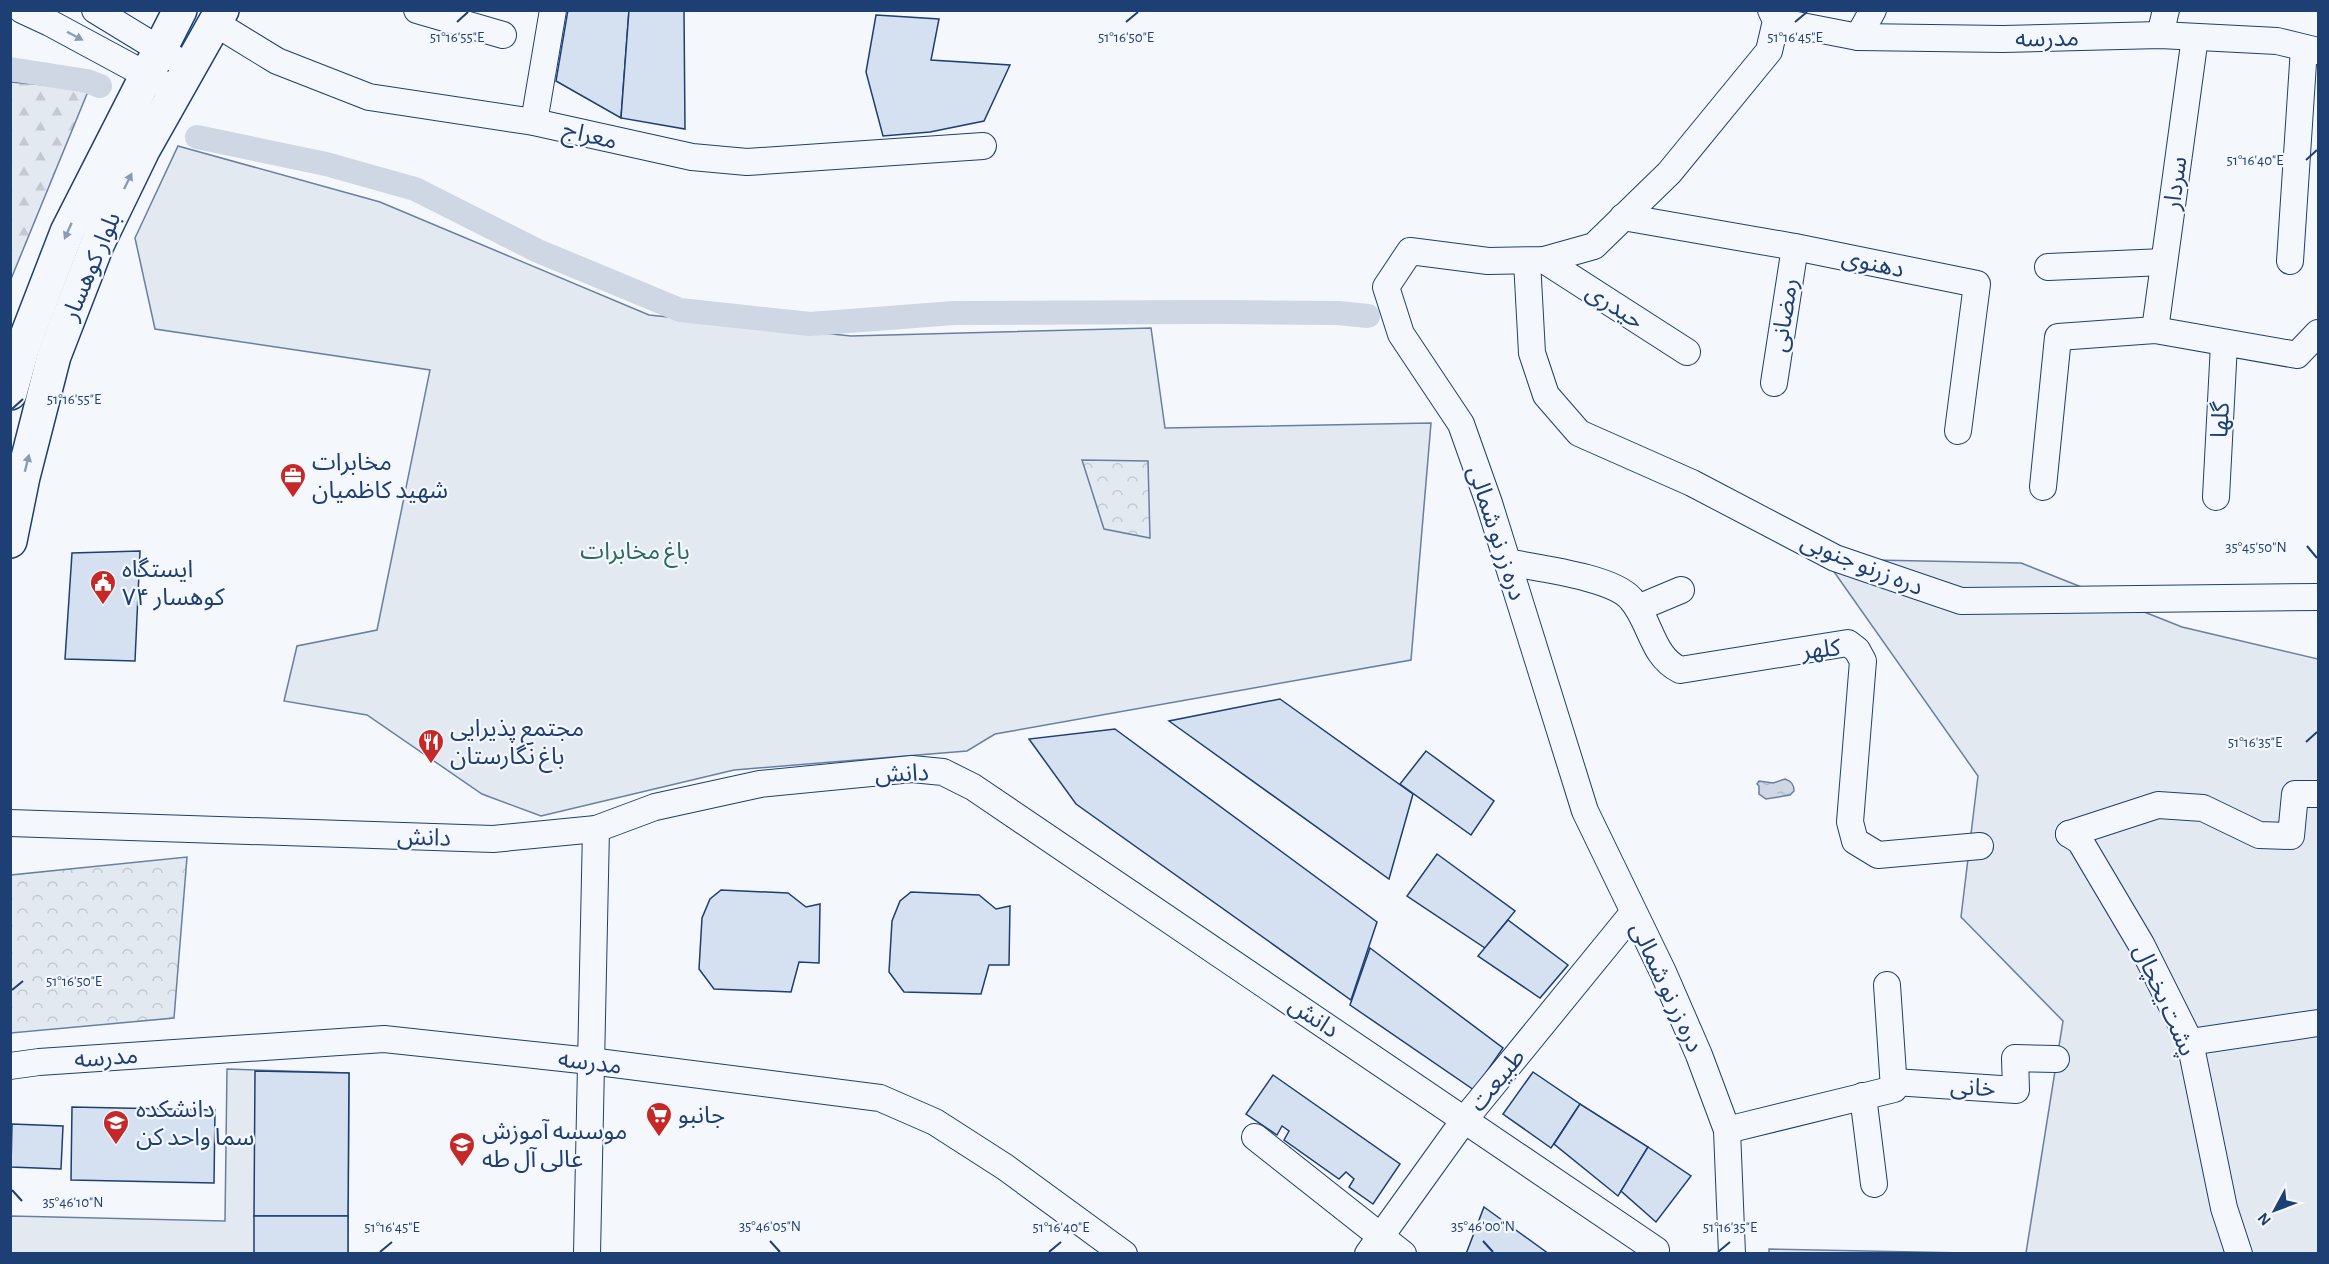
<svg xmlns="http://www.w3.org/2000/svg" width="2329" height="1264" viewBox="0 0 2329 1264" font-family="'Alegreya Sans','Noto Sans Arabic',sans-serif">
	<defs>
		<pattern id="forest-firs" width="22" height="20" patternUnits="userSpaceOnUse" patternTransform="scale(1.5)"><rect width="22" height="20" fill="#e3e9f0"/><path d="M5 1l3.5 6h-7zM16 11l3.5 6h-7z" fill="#c2c9d1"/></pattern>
		<pattern id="park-crowns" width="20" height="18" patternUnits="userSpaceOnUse" patternTransform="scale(1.5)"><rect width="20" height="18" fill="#e3e9f0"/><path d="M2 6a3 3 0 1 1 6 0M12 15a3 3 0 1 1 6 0" fill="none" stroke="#c2c9d1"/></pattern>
		<pattern id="water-ripples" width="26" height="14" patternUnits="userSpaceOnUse" patternTransform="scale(1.5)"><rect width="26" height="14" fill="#cfd7e4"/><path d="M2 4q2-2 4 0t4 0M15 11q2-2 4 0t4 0" fill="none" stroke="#b1bac7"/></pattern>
	</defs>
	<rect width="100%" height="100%" fill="#f4f7fb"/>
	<g fill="#e3e9f0" stroke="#687fa3" stroke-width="1.5">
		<polygon points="178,146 380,202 649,315 851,336 1151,328 1165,428 1431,423 1411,660 995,734 967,751 734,770 541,816 482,794 367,715 284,701 297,646 377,630 430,370 155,329 135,238"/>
		<polygon points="1825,559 2021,563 2182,627 2318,659 2318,1253 2026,1253 2063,1021 1961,917 1978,776"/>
		<polygon points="227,1069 349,1073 348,1253 11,1254 11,1216 225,1221"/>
		<polygon points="1769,1249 1967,1253 1769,1253"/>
	</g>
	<polygon fill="url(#forest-firs)" stroke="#687fa3" stroke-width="1.5" points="11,82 89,89 11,279 10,82"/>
	<g fill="url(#park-crowns)" stroke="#687fa3" stroke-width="1.5">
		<polygon points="1082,460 1148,461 1150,538 1104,529"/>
		<polygon points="187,857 174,1018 11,1033 11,875"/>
	</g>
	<path fill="url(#water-ripples)" stroke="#687fa3" stroke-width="1.5" d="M1785 779C1791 781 1794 784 1794 791L1790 795 1766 799 1759 794V786L1757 784 1759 781 1773 783Z"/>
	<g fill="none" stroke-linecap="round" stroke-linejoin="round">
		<g stroke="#cfd7e4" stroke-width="24">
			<polyline points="10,69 87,81 100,86"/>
			<polyline points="197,137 326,164 415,189 538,251 680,310 810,324 954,313 1219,312 1338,313 1368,316"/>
		</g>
	</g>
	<g fill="#d5e0f0" stroke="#1d3f73" stroke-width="1.5">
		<polygon points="568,10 629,10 621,118 556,81"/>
		<polygon points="629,10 684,10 685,129 621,118"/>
		<polygon points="876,15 939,19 931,60 1010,65 984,121 930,132 883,136 866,72"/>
		<polygon points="140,551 135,661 65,659 72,553"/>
		<polygon points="1280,699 1413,794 1389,879 1169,721"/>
		<polygon points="1115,729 1377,922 1351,1000 1076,804 1029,739"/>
		<polygon points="1426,751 1494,801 1471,835 1400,784"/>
		<polygon points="1437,854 1515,911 1485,948 1407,896"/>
		<polygon points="721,890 788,893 806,907 820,904 819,963 799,962 791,992 714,989 699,969 702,918 710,899"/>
		<polygon points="911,892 979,895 996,909 1010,906 1009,965 989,965 981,994 904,992 889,972 892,921 900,901"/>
		<polygon points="1508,920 1568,965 1540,998 1478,956"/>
		<polygon points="1370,948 1503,1048 1474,1090 1350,1005"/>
		<polygon points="255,1071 349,1073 348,1216 254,1216"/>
		<polygon points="1533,1072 1580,1104 1551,1148 1503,1114"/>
		<polygon points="1273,1075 1400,1164 1373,1204 1349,1187 1354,1179 1346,1172 1339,1179 1284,1140 1289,1131 1282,1126 1277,1135 1246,1114"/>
		<polygon points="1580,1104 1648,1147 1618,1196 1554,1144"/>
		<polygon points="72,1107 215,1110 214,1183 71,1180"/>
		<polygon points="12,1124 63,1126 61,1169 11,1167"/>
		<polygon points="1648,1147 1691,1176 1656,1222 1621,1191"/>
		<polygon points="1484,1207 1549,1254 1466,1254"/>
		<rect x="254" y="1216" width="94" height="38"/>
	</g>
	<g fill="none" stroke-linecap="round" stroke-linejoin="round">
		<defs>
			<g id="minor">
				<polyline points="22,10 50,23 163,84"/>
				<polyline points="95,10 190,68"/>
				<polyline points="417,10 503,35"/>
				<polyline points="1776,21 1858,37 2003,39 2160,35 2277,41 2318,51"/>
				<polyline points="215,23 277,61 369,97 534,122 692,157 747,162 983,146"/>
				<polyline points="2160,35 2166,10"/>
				<polyline points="1858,37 1873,10"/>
				<polyline points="534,122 553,10"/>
				<polyline points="1623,217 1795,247 1977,284 1958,431"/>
				<polyline points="1544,260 1687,352"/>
				<polyline points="1527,261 1532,353 1546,395 1579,433 1692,483 1835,558 1961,601 2318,597"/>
				<polyline points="2290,261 2304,48"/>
				<polyline points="2048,267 2164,262"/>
				<polyline points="2155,330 2195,37"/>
				<polyline points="1774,383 1795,247"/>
				<polyline points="2043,487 2058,337 2155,330 2297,355 2318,333"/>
				<polyline points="2216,497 2224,344"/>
				<path d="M1507 562C1536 568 1613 577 1631 599 1651 621 1651 656 1680 670L1848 643 1857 650 1863 661 1850 822 1855 841 1878 855 1980 846"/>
				<polyline points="1638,608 1681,590"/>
				<polyline points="10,823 493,839 596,829 655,807 760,784 912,769 943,772 973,787 1656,1250"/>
				<polyline points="2069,834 2080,841 2141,944 2190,1042 2224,1208 2239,1254"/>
				<polyline points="2069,834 2158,805 2203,808 2259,835 2291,836 2295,794 2318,794"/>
				<polyline points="2190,1042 2318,1023"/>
				<polyline points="10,1066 39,1062 384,1039 590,1061 880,1098 935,1122 1005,1167 1124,1254"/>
				<polyline points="1894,1082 2016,1090 2015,1058 2056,1059"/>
				<polyline points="1863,1096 1874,1184"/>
				<polyline points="1727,1130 1894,1089 1887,985"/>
				<polyline points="1255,1137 1403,1254"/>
				<polyline points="587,1254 596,829"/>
				<polyline points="1368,1254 1465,1119 1633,913"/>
				<polyline points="1732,1254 1727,1130 1699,1055 1663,972 1585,811 1489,503 1461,424 1401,334 1386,287 1410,251 1488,261 1544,260 1594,246 1669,173 1769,51 1776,21 1771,10"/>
			</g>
			<g id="major">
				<polyline points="10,393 23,346 67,232 180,10"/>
				<polyline points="10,541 23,477 54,356 97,245 143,150 222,10"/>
			</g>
		</defs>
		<use href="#minor" stroke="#1d3f73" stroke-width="28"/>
		<use href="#major" stroke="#1d3f73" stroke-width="36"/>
		<use href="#minor" stroke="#f4f7fb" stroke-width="26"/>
		<use href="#major" stroke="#f4f7fb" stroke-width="33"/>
	</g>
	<defs><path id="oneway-solid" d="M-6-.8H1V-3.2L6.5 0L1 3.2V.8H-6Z" transform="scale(1.5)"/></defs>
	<g fill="#889bb7">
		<use href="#oneway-solid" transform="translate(75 36) rotate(28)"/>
		<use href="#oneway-solid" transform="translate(128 181) rotate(-64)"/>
		<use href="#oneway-solid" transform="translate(68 231) rotate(114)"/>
		<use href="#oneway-solid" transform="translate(27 463) rotate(-76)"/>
	</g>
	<path fill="none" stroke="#1d3f73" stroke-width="2" d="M457 22 468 12M1126 22 1138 12M1795 22 1807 12M2306 160 2317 150M12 409 23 399M2307 546 2317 558M2306 742 2317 732M12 990 23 981M12 1190 22 1201M770 1241 780 1252M1483 1241 1493 1252M380 1252 392 1242M1049 1252 1061 1242M1718 1252 1730 1242"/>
	<defs>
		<symbol id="office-pin" viewBox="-11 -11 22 30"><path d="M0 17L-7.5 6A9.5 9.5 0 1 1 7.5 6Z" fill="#c62828" stroke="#f4f7fb"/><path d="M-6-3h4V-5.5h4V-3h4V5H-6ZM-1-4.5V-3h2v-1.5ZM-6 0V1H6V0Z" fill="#fff"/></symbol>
		<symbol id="civic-pin" viewBox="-11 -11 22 30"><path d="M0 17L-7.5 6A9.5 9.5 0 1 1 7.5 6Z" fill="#c62828" stroke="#f4f7fb"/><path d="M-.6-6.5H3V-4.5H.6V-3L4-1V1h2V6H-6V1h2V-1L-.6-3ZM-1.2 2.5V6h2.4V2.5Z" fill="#fff"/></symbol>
		<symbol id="restaurant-pin" viewBox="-11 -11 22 30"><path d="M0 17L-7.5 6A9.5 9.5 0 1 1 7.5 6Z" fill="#c62828" stroke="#f4f7fb"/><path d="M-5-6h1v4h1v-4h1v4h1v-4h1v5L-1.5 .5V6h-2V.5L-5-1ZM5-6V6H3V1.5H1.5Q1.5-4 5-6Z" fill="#fff"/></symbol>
		<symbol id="supermarket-pin" viewBox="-11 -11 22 30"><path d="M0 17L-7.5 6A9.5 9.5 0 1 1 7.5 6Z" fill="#c62828" stroke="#f4f7fb"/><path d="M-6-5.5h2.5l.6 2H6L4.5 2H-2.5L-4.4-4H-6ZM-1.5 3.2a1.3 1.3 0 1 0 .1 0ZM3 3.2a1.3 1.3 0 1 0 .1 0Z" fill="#fff"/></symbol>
		<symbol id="university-pin" viewBox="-11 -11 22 30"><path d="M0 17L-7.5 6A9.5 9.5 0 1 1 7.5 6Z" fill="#c62828" stroke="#f4f7fb"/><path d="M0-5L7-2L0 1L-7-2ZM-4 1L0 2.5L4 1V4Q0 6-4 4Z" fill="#fff"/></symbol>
	</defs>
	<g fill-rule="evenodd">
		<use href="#office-pin" x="278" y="461" width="30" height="40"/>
		<use href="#civic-pin" x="88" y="568" width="30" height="40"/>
		<use href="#restaurant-pin" x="416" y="727" width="30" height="40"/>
		<use href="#supermarket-pin" x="644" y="1100" width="30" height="40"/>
		<use href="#university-pin" x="101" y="1108" width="30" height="40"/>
		<use href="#university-pin" x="447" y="1130" width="30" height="40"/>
	</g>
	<g text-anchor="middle" stroke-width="4.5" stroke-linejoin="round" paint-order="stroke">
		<g font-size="24" fill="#1d3f73" stroke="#f4f7fb">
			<text transform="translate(2047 38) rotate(-1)" y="8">مدرسه</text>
			<text transform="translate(590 135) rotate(13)" y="8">معراج</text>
			<text transform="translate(2175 183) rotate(-82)" y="8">سردار</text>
			<text transform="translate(1873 263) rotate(12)" y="8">دهنوی</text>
			<text transform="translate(91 266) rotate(-67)" y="8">بلوار کوهسار</text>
			<text transform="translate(1615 306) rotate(33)" y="8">حیدری</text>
			<text transform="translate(1784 315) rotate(-81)" y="8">رمضانی</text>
			<text transform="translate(2220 420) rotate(-87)" y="8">گلها</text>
			<text transform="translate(1497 533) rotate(72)" y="8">دره زر نو شمالی</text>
			<text transform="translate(1862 564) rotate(22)" y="8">دره زرنو جنوبی</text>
			<text transform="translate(1821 649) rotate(-6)" y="8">کلهر</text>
			<text transform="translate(902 773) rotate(-2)" y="8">دانش</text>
			<text transform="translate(424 837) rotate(2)" y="8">دانش</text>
			<text transform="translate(1667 987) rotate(65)" y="8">دره زر نو شمالی</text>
			<text transform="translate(2165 1000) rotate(66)" y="8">پشت یخچال</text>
			<text transform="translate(1314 1017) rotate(34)" y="8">دانش</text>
			<text transform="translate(106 1057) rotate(-4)" y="8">مدرسه</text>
			<text transform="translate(590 1062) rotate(7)" y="8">مدرسه</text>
			<text transform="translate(1497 1080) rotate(-51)" y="8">طبیعت</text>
			<text transform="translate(1973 1087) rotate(4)" y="8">خانی</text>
		</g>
		<g font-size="24" fill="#1d3f73" stroke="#f4f7fb" text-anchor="start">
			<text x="312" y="470">مخابرات<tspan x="312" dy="28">شهید کاظمیان</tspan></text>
			<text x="122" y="577">ایستگاه<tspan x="122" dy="28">۷۴ کوهسار</tspan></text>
			<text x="450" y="736">مجتمع پذیرایی<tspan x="450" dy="28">باغ نگارستان</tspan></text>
			<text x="136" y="1117">دانشکده<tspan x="136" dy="28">سما واحد کن</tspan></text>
			<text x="678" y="1123">جانبو</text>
			<text x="482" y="1139">موسسه آموزش<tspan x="482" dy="28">عالی آل طه</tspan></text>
		</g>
		<g font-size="24" fill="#2c6c60" stroke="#f4f7fb">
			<text x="635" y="559">باغ مخابرات</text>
		</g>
	</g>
	<g font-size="15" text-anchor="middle" fill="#1d3f73" stroke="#f4f7fb" stroke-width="4.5" stroke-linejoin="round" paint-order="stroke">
		<text x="457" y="42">51°16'55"E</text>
		<text x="1126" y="42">51°16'50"E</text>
		<text x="1795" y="42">51°16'45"E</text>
		<text x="2255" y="165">51°16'40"E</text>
		<text x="74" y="404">51°16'55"E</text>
		<text x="2256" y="552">35°45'50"N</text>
		<text x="2255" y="747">51°16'35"E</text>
		<text x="74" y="986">51°16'50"E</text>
		<text x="73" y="1207">35°46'10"N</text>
		<text x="770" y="1231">35°46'05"N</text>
		<text x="1483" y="1231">35°46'00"N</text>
		<text x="392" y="1232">51°16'45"E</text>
		<text x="1061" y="1232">51°16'40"E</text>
		<text x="1730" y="1232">51°16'35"E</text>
	</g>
	<rect width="2329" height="1264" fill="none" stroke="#1d3f73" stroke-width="24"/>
	<g transform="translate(2275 1210) rotate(229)" stroke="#f4f7fb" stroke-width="4.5" paint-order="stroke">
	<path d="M0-4.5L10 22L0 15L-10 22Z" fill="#1d3f73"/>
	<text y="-9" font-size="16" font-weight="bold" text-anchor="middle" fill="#1d3f73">N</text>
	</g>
</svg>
